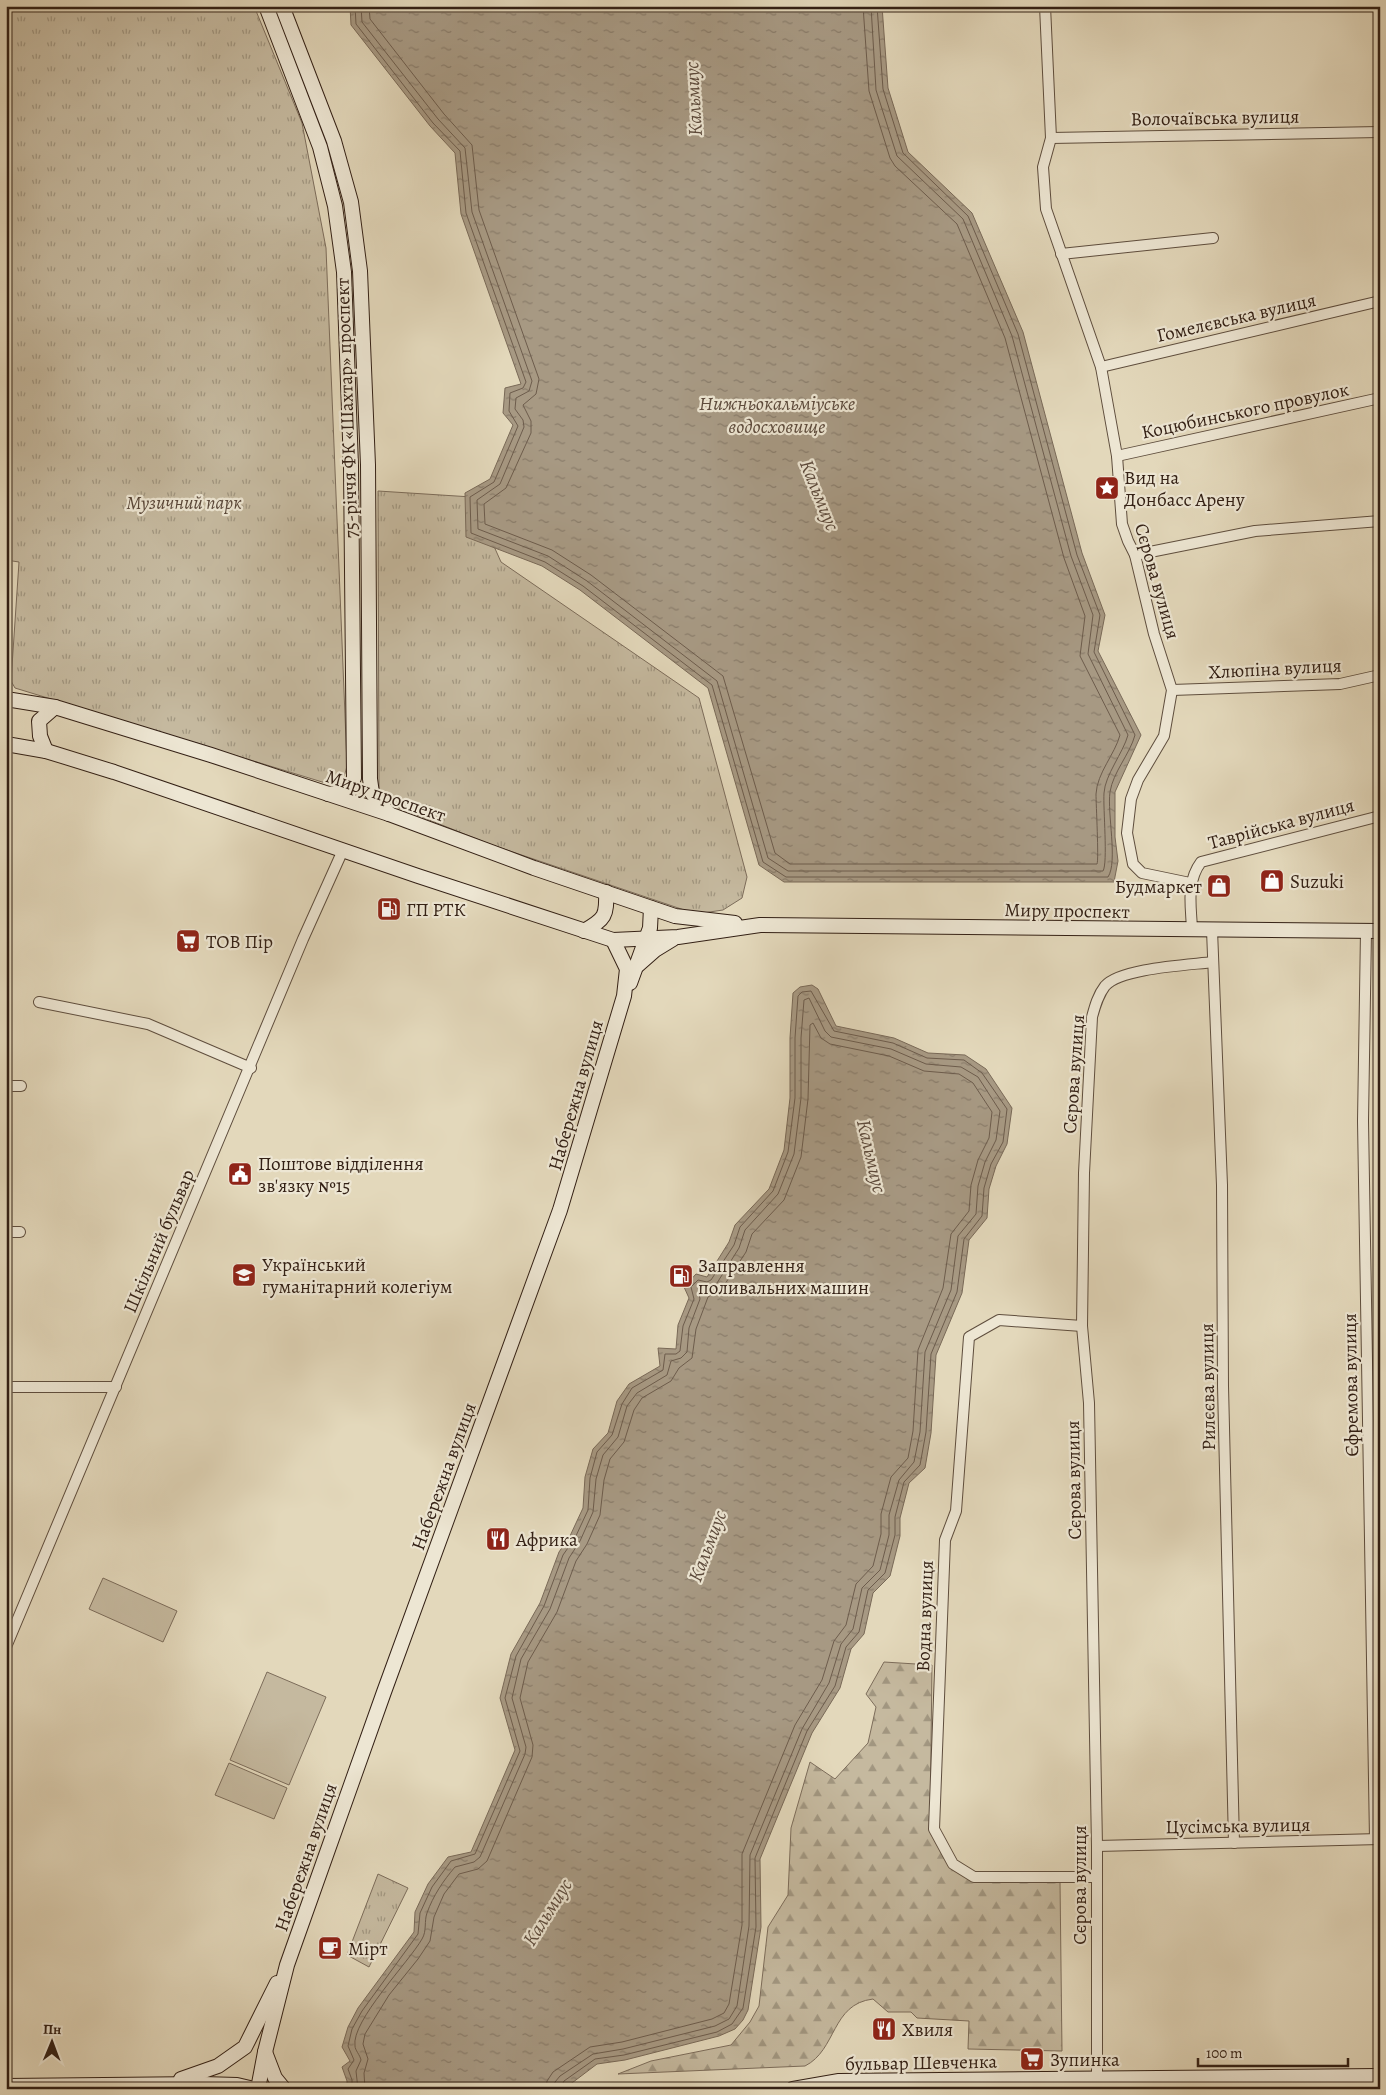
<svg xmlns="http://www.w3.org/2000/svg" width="1386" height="2095" viewBox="0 0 1386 2095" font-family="Alegreya,serif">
	<defs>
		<pattern id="grass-tufts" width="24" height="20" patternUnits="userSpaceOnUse" patternTransform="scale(1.25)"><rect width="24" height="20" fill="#c5b99f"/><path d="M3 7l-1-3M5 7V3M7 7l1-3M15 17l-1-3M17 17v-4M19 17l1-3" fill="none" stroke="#a19680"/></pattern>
		<pattern id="forest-firs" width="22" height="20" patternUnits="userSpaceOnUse" patternTransform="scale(1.25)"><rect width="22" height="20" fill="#c5b99f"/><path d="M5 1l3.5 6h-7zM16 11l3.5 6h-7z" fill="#a19680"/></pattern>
		<pattern id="water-ripples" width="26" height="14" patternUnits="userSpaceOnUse" patternTransform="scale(1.25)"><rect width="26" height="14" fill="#a79983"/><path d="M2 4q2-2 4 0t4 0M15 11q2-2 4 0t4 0" fill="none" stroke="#897c6a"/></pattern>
	</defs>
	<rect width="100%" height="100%" fill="#e3d8bb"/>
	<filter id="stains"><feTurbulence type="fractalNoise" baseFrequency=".004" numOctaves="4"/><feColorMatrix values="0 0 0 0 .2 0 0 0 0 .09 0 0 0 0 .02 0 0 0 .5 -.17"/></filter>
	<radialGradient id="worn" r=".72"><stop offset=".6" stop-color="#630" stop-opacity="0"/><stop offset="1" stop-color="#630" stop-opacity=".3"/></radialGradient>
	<g fill="url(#grass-tufts)" stroke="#7c6c5a">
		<path d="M6 6H254L302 123 326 248 347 765C345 777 343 780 332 785L15 688 11 681 19 562 6 560Z"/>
		<polygon points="378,491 472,497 501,562 699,698 747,877 742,898 723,910 696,914 492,845 384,802 379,793"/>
		<polygon points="378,1874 408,1888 369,1967 347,1955"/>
		<polygon points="1380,2085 1380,2089 1118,2089 1118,2088"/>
	</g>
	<path fill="url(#forest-firs)" stroke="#7c6c5a" d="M884 1662 932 1665 930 1831 972 1881H1060L1062 2051 968 2049 969 2021 917 2018 911 2012H888L873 1999C831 2004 837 2050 805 2066L618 2074 651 2061 731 2045 750 2022 759 2006 768 1927 788 1895 791 1828 810 1762 835 1779 868 1743 876 1707 866 1694Z"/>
	<g fill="#c5b99f" stroke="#7c6c5a">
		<polygon points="103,1578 177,1611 163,1642 89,1609"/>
		<polygon points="267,1672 326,1697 289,1785 230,1760"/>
		<polygon points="229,1763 287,1788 274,1819 215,1795"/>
	</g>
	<g fill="url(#water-ripples)" stroke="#796957">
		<polygon points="350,6 882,6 888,88 908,152 972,213 1023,332 1082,553 1105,615 1098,651 1141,735 1115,792 1115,837 1118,861 1114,882 784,882 759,865 708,688 580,590 542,566 466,537 465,493 490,479 513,425 503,413 505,388 521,384 461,214 455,153 430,126 351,25"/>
		<polygon points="812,985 818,989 836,1026 894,1038 928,1053 965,1055 986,1069 1012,1108 1007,1144 996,1166 989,1189 987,1218 969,1240 962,1293 936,1355 931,1433 925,1468 909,1483 900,1518 900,1536 890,1576 873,1593 864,1634 851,1649 840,1688 812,1733 760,1859 761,1927 748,2010 743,2020 735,2029 719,2036 625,2060 597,2064 564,2089 347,2089 347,2081 342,2067 350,2061 342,2047 348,2027 358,2008 414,1932 415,1912 428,1884 448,1857 471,1852 515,1750 500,1698 511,1654 540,1603 559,1552 570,1536 583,1508 585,1477 593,1449 608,1433 617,1401 629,1384 660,1366 658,1348 676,1349 678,1325 689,1298 684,1287 696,1274 707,1277 729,1242 735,1225 769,1189 784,1150 790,1098 790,1038 793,993 800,987"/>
	</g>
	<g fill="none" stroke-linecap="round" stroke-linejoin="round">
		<g stroke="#6d5c4c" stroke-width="1">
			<path d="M355 6 356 24 433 123 460 151 466 213 526 382 523 388 510 393 509 411 518 426 494 482 470 497 471 533 545 562 583 586 712 685 763 862 786 877H1108C1118 862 1107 813 1110 792 1113 772 1130 754 1135 735L1094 652 1100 615 1077 555 1018 334 968 216 903 153 883 89 877 6"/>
			<path d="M361 6 362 22 438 119 465 148 472 212 532 381 529 391 516 398 515 409 523 420 524 427 500 484 477 500 478 529 548 556 587 581 717 681 768 858 788 871H1103C1108 863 1103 808 1104 793 1105 775 1123 753 1128 735L1088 654 1093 615 1071 556 1012 336 963 219 897 156 876 90 871 6"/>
			<path d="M369 6 370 19 444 114 472 145 479 210 539 379 536 394 523 405 531 421V433L506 488 484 504 485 524 552 550 591 575 723 676 775 853 790 864H1097C1099 860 1096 804 1096 794 1097 773 1115 754 1120 735L1080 656 1085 616 1064 558 1005 338 957 224 895 166 890 158 869 91 863 6"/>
			<polyline points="352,2089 352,2080 348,2069 354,2060 348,2046 352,2029 362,2011 418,1934 420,1913 432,1887 451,1861 475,1854 520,1751 505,1698 516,1656 544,1606 563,1555 575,1538 588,1510 590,1478 597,1452 612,1435 622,1404 632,1388 663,1370 665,1354 676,1354 680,1351 683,1326 694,1299 691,1287 698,1280 707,1282 711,1280 734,1245 740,1227 773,1191 788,1152 795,1098 795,1038 798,996 802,992 811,991 834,1031 893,1043 927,1058 964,1060 982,1073 1007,1109 1003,1142 991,1164 984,1188 982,1216 964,1239 957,1292 931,1354 926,1432 920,1465 904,1482 895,1517 895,1535 885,1573 868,1590 859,1632 846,1647 835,1686 807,1731 755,1858 756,1927 743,2008 732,2024 717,2032 624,2055 595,2059 564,2081 560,2089"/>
			<path d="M358 2089 356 2071 361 2060C360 2055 355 2050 355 2046 351 2021 409 1962 422 1939 427 1931 424 1921 427 1913 433 1896 443 1881 455 1867L474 1862 480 1857 525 1754 526 1747 512 1698 521 1659 550 1609 569 1558 580 1541 593 1512 596 1479 603 1455 618 1437 627 1406 637 1393 667 1375 671 1361 681 1358 687 1352 689 1328 700 1299 698 1288H710L717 1283 739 1248 745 1230 778 1194 794 1154 801 1098V1038L804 1000 809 998 825 1031 831 1037 891 1049 926 1064 961 1067 978 1077 1000 1111 996 1140 985 1162 978 1186 976 1214 958 1236 951 1290 925 1352 920 1432 914 1462 899 1480 889 1515V1535L880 1570 862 1588 853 1629 841 1644 829 1683 802 1729 750 1855 749 1926 737 2006 729 2019 715 2026 623 2049 593 2054 560 2076 555 2082 554 2089"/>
			<polyline points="365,2089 364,2073 368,2059 363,2044 365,2034 389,1995 418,1959 430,1941 434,1917 444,1894 459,1874 478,1869 487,1861 532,1757 533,1745 520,1698 528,1662 557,1612 576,1561 587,1544 600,1515 604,1480 610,1459 624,1442 634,1410 642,1398 671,1381 679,1368 692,1358 696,1329 708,1297 723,1287 746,1252 752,1234 784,1200 801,1157 808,1099 810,1025 813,1023 821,1038 830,1044 889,1056 924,1071 959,1074 973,1083 992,1112 989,1138 978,1160 971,1185 969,1211 951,1234 943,1288 918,1350 913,1431 908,1458 891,1477 881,1514 881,1534 873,1566 856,1584 846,1625 834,1641 822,1680 795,1725 742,1854 742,1925 729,2004 724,2013 712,2019 622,2042 590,2047 553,2072 547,2081 546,2089"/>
		</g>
		<defs>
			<g id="street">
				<polyline points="1045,6 1051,138 1043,167 1046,209 1101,367 1117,456 1122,524 1128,541 1135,555 1154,634 1172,690 1164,736 1138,780 1131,799 1127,833 1133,864 1142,873 1190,883"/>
				<polyline points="1051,138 1380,132"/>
				<polyline points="1061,254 1213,238"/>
				<polyline points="1101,367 1380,301"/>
				<polyline points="1117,456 1380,398"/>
				<polyline points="1135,555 1255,531 1380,521"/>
				<polyline points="1172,690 1340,684 1380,675"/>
				<path d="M1192 929C1191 906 1186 882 1201 862L1380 816"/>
				<polyline points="1212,930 1222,1185 1223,1386 1234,1843"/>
				<polyline points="1366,931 1363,1121 1375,1839"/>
				<polyline points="39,1002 148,1024 251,1068"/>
				<polyline points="6,1086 21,1086"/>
				<polyline points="6,1232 20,1232"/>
				<polyline points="1082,1326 999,1320 969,1337 956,1511 945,1540 934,1829 953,1864 974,1877 1095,1877"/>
				<polyline points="6,1387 116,1387"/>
				<polyline points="6,1647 303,939 343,850"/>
				<polyline points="1097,1846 1380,1839"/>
				<path d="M1097 2089V1846L1089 1403 1082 1326 1084 1173 1092 1017C1095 1006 1098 995 1105 986 1120 968 1189 965 1213 962"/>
			</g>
			<g id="secondary">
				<path d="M266 6 320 147 335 206 344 272 351 466 354 778C349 791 340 793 328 794"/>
				<polyline points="282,6 334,141 351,202 360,271 368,465 370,779 372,793 389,814"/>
				<polyline points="6,699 55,707 211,755 389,814 534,868 675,916 735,923"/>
				<polyline points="6,744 46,751 114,772 418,876 613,940 678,937 760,925 1380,931"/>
				<polyline points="46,751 40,736 39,721 55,707"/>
				<path d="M584 931C605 919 607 916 606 892"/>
				<polyline points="638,965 655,950 673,939"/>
				<polyline points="630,983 650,928 651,908"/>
				<polyline points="265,2052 275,2078 284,2089"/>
				<polyline points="181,2079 218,2066 245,2047 277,1983"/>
				<polyline points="6,2086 203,2084 237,2085 254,2089"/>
				<polyline points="258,2089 265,2052 287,1965 384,1692 560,1210 624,996 627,969 613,940"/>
				<polyline points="793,2089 839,2081 1380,2076"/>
			</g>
		</defs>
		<use href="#street" stroke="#5f4e3e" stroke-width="12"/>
		<use href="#secondary" stroke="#332015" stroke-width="16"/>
		<use href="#street" stroke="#ede6d3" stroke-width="10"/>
		<use href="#secondary" stroke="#ede6d3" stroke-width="14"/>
	</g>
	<defs>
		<symbol id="sight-square" viewBox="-11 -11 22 22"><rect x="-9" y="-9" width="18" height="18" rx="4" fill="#8f2418" stroke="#ede6d3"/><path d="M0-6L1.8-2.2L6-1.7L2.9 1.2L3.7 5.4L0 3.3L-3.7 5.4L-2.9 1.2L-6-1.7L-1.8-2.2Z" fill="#fff"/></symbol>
		<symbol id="shop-square" viewBox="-11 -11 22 22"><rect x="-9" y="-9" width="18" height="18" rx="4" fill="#8f2418" stroke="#ede6d3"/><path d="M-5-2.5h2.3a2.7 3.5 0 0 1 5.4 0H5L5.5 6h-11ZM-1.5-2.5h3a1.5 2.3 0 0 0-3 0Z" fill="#fff"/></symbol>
		<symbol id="fuel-square" viewBox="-11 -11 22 22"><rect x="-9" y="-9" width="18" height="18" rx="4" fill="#8f2418" stroke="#ede6d3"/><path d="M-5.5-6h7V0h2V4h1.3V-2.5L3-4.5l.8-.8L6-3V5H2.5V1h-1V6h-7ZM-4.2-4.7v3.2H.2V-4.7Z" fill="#fff"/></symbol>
		<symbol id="supermarket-square" viewBox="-11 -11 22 22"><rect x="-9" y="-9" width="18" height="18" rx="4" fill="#8f2418" stroke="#ede6d3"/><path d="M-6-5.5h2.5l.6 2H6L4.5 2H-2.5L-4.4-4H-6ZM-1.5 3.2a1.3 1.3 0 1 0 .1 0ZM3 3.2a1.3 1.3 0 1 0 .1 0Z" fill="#fff"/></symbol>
		<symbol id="civic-square" viewBox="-11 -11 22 22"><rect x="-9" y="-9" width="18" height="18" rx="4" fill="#8f2418" stroke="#ede6d3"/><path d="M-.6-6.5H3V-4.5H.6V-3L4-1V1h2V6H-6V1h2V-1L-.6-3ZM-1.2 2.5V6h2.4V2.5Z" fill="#fff"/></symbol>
		<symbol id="school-square" viewBox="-11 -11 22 22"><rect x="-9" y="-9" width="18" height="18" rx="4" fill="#8f2418" stroke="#ede6d3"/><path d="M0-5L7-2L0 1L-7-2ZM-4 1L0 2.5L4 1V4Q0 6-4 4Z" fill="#fff"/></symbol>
		<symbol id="restaurant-square" viewBox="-11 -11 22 22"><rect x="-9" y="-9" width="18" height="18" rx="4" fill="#8f2418" stroke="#ede6d3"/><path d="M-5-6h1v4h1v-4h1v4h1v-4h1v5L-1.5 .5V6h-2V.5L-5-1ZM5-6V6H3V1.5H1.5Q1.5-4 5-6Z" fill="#fff"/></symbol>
		<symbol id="cafe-square" viewBox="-11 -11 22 22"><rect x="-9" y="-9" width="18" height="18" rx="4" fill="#8f2418" stroke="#ede6d3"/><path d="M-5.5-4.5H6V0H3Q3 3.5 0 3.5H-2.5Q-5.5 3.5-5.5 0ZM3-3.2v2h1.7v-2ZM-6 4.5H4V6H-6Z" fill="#fff"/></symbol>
	</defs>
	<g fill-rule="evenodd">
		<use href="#sight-square" x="1093" y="474" width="28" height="28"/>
		<use href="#shop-square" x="1258" y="867" width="28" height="28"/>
		<use href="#shop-square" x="1205" y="872" width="28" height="28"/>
		<use href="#fuel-square" x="375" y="895" width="28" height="28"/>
		<use href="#supermarket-square" x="174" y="927" width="28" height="28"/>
		<use href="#civic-square" x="226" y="1160" width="28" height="28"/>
		<use href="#school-square" x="230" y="1261" width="28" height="28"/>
		<use href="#fuel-square" x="667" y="1262" width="28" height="28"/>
		<use href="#restaurant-square" x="484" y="1525" width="28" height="28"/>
		<use href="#cafe-square" x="316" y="1934" width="28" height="28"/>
		<use href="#restaurant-square" x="870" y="2015" width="28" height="28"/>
		<use href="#supermarket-square" x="1018" y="2045" width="28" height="28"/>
	</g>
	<g text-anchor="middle" stroke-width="4.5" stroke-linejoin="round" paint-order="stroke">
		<g font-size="19" fill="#332015" stroke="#ede6d3">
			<text transform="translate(1215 117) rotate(-1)" y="7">Волочаївська вулиця</text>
			<text transform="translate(1236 317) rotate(-13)" y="7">Гомелєвська вулиця</text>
			<text transform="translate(346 408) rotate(-92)" y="7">75-річчя ФК «Шахтар» проспект</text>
			<text transform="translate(1245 410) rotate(-12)" y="7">Коцюбинського провулок</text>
			<text transform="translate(1158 581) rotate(74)" y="7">Сєрова вулиця</text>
			<text transform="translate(1275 668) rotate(-3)" y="7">Хлюпіна вулиця</text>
			<text transform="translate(386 795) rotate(19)" y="7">Миру проспект</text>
			<text transform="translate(1281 823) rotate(-15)" y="7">Таврійська вулиця</text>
			<text transform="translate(1067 910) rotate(1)" y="7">Миру проспект</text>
			<text transform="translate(1073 1074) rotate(-86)" y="7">Сєрова вулиця</text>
			<text transform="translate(575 1095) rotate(-74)" y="7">Набережна вулиця</text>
			<text transform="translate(158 1241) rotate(-67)" y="7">Шкільний бульвар</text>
			<text transform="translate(1350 1385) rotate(-91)" y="7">Єфремова вулиця</text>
			<text transform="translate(1207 1387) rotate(-91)" y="7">Рилєєва вулиця</text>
			<text transform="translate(443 1476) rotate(-70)" y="7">Набережна вулиця</text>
			<text transform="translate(1073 1480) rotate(-91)" y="7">Сєрова вулиця</text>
			<text transform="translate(924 1616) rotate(-88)" y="7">Водна вулиця</text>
			<text transform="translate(1238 1825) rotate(-1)" y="7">Цусімська вулиця</text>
			<text transform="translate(305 1857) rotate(-71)" y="7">Набережна вулиця</text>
			<text transform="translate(1079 1885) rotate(-90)" y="7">Сєрова вулиця</text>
			<text transform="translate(921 2062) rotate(-1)" y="7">бульвар Шевченка</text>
		</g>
		<g font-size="19" fill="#332015" stroke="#ede6d3" text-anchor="start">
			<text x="1124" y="484">Вид на<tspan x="1124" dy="22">Донбасс Арену</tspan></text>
			<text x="1290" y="888">Suzuki</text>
			<text x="1202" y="893" text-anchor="end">Будмаркет</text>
			<text x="406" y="916">ГП РТК</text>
			<text x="206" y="948">ТОВ Пір</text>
			<text x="258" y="1170">Поштове відділення<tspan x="258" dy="22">зв'язку №15</tspan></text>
			<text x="262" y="1271">Український<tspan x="262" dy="22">гуманітарний колегіум</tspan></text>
			<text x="698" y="1272">Заправлення<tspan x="698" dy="22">поливальних машин</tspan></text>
			<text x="516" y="1546">Африка</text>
			<text x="348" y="1955">Мірт</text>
			<text x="902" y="2036">Хвиля</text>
			<text x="1050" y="2066">Зупинка</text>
		</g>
		<g font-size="19" font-style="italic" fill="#584638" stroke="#ede6d3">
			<text x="184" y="509">Музичний парк</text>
		</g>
		<g font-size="20" font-style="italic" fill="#5c4a3c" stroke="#ede6d3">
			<text transform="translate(693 99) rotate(-93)" y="7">Кальмиус</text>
			<text x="777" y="410">Нижньокальміуське<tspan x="777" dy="23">водосховище</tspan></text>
			<text transform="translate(820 495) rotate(68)" y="7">Кальмиус</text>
			<text transform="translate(872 1156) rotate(77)" y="7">Кальмиус</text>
			<text transform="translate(707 1546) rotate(-69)" y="7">Кальмиус</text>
			<text transform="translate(547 1912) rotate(-58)" y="7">Кальмиус</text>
		</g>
	</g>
	<rect width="1386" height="2095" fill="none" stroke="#e3d8bb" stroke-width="25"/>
	<rect x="8" y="8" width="1371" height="2080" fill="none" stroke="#332015" stroke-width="2.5"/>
	<rect x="12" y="12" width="1361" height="2070" fill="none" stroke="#332015"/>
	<g transform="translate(52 2042) rotate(1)" stroke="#ede6d3" stroke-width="4" paint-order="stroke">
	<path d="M0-4L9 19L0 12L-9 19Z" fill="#332015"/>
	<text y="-8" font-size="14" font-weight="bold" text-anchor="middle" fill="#332015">Пн</text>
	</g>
	<path d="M1198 2058v8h150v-8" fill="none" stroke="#332015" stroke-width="2.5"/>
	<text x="1206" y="2058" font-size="15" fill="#332015" stroke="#ede6d3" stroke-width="4" paint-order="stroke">100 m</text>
	<rect width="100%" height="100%" filter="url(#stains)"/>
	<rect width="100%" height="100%" fill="url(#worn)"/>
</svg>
